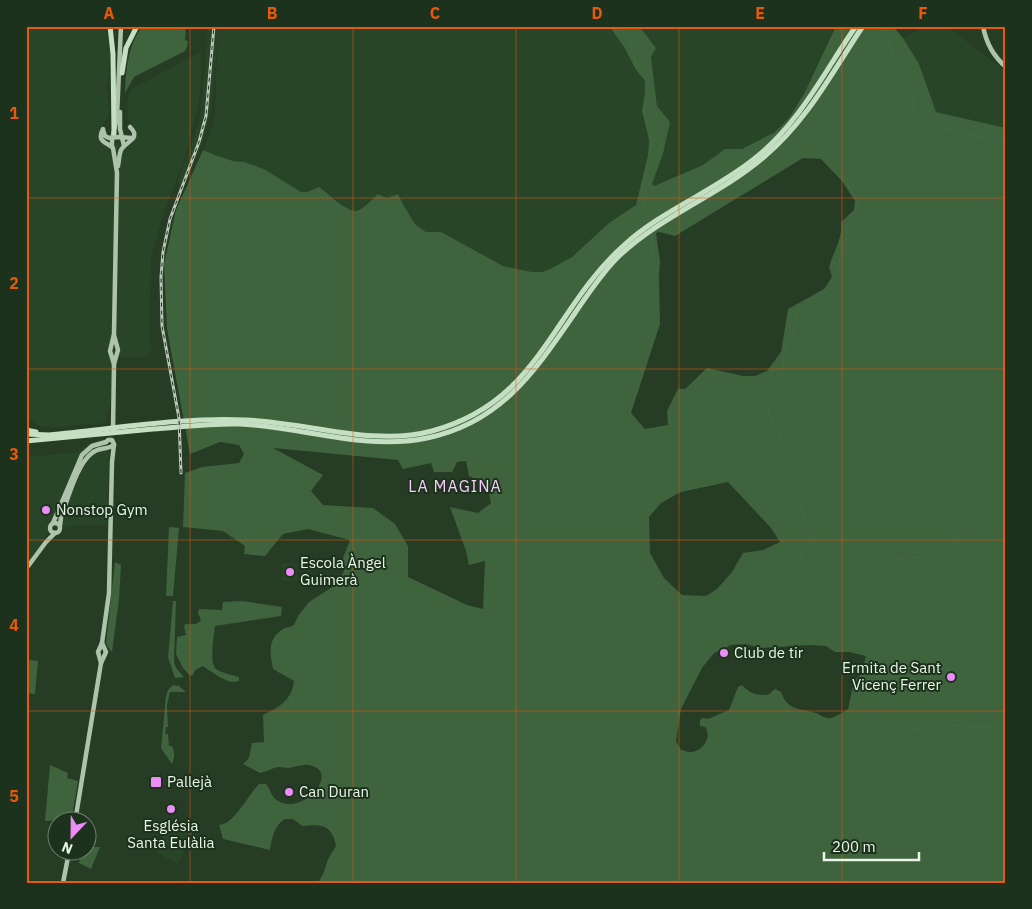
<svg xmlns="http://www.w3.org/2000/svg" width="1032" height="909" viewBox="0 0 1032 909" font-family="'IBM Plex Sans',sans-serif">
	<rect width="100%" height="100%" fill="#263c25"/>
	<g fill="#294528">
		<polygon points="26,26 107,26 111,54 107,88 109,111 108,117 100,128 100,142 118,143 125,149 129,145 133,143 135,135 135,130 127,118 128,96 133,88 201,52 201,80 198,108 185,158 165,208 151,257 149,336 151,348 149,354 145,356 133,358 119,356 106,423 53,427 39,426 26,418"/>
		<polygon points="207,26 219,26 211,112 202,145 184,186 177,183 192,143 200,116 206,62"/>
		<polygon points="220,26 609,26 624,47 636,70 645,81 645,92 642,111 649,140 648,155 636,205 609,223 572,257 550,269 542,272 532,272 503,266 432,233 426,232 416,224 404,206 397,194 387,198 378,194 358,210 352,210 346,208 327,192 319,187 307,192 301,192 264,169 244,162 233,161 215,155 203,150 211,131 215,115 217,51"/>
		<polygon points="639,26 836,26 805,92 789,118 775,132 742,149 725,149 703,165 654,186 652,184 663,154 670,122 657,106 651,57 656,48"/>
		<polygon points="947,26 1006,72 1006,128 936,112 919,64 903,38 921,29"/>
		<polygon points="105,441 109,454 107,525 55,527 48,532 33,557 26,564 26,457 77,452 93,442"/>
		<rect x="282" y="563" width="15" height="18"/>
		<polygon points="170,819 195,827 178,865 156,851"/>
	</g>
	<g fill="#3f633d" fill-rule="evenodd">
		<path d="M142 26H186L185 40 188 41 187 47 185 51 134 77 125 93C126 68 128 47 142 26Z"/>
		<path d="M609 26H639L656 48 651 57 657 106 670 122 663 154 652 184 654 186 703 165 725 149H742L775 132 789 118 805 92 836 26H893L903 38 919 64 936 112 1006 128V883H318L324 872 328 859 336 846C332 824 321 824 302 826L293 819H285C274 826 272 838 270 850L223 839 219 825C234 825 248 795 259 784H266C271 790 271 798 280 802 305 814 341 771 309 765 302 764 296 767 289 768 284 768 279 766 274 768 269 770 265 772 260 773L243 764 249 758 252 743 264 742 263 715C279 707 292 700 294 681L273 669C270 653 267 639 283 629 287 627 291 627 294 625L298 616 309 602 337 584 344 571 343 558 350 540 308 529 283 534 265 556 244 554 245 546 223 531 183 527 185 473 202 467 239 463 244 454 239 445 220 442 190 454 167 329 164 264 176 210 203 150 215 155 233 161 244 162 264 169 301 192H307L319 187C329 193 348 215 359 210 366 206 372 199 378 194L387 198 398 194 404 206 415 224 426 232H441L503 266 532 272H542L550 269 572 257 609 223 636 205 648 155 649 140 642 111 645 92V81L636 70 624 47ZM803 158 821 159 842 181 855 201 854 210 841 222C843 239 833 252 829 267L832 277 824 289 788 309 781 352 767 371 755 376H743L707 368 685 389H678L667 411 668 425 645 429 631 413 660 324 659 277 660 261 656 233 659 232 675 236ZM273 448 398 460 403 469 431 463 434 472H452L457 462 466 461 469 476 487 485 491 503 478 513 450 507 466 551 469 565 485 561 483 609 467 605 408 577V546L395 524 373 508 323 505 311 491 323 475ZM728 482 771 528 780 542 763 550 743 553 732 572 717 589 706 596 682 595 664 578 650 553 649 517 661 503 681 492ZM745 644 761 648 808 645 826 646 835 652H849L866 656 861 674 854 681 848 709C843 712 836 717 831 718 825 719 820 715 816 713 798 708 788 711 781 692L775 689 768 695C756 695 750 694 742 685L738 687 729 710 708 719 703 718 700 720V726L705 727C713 737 702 753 689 752 686 752 684 750 681 750L676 741 681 709 702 668 714 653 731 645Z"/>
		<polygon points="169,527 179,528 173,596 166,596"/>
		<polygon points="115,562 121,565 119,599 112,652 107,646 106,643"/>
		<polygon points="173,601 176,601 174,662 176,668 184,677 175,678 168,657"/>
		<path d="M242 601 282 607 281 616 215 626C214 635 209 663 216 669 222 673 232 675 239 677V681C229 686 212 672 203 666L195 670 193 675 190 676 183 668 176 654 177 637 186 635 184 627 185 624C192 624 196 626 201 620L198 613 199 609 222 610 223 602Z"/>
		<polygon points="29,660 38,661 35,694 26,693"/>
		<path d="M173 685 179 686 186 692H170L167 705 168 727H166L165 734H168L169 746H172C175 753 175 757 172 764L161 748 166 696 168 690Z"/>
		<polygon points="50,765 68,773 67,778 78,781 72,816 60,816 60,820 45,821"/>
		<polygon points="88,847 100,847 91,869 79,863 81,852 88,852"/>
	</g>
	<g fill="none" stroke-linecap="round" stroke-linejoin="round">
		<g stroke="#466746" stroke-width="1">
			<polyline points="614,26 620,32 627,35 636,64 648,82 649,86 647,94"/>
			<polyline points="883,26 895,60 913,82 915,91 913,107 916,115 941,128 1006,143"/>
			<path d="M848 173 860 163 868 164C879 158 880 151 881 139 896 131 901 111 913 102"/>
			<polyline points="644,207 642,191 651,146 650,127 644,114 646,101"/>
			<polyline points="646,214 649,223"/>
			<polyline points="651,234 653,260 657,270"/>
			<path d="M799 504 788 478 779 468 771 447 781 437 768 412 771 404V389C790 376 780 362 786 346 789 340 793 335 794 328 795 322 796 315 798 309L831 288 836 284 840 257 847 240 846 224 858 206 855 196 844 180 845 176"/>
			<path d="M914 519C930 512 932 515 948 514 962 513 977 508 990 503"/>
			<polyline points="883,563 894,559 922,557 937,553 956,542 974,526 991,503 1006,490"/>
			<polyline points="777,584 788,567 800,560 812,533 800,506"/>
			<path d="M872 712C885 717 899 725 912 729 921 731 927 725 935 725 959 724 982 730 1006 724"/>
			<path d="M949 829C969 820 984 807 1006 804"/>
		</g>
		<g stroke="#adc3ab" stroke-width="4.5">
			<path d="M983 26C986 43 993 56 1006 67"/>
			<polyline points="120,112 120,129 124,146"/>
			<path d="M103 129C96 142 107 142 113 148L117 173 114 334 110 351 114 364"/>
			<polyline points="103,130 105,136 109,138 117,137 133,138"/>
			<path d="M112 146C111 137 116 126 117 116L121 26"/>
			<path d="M118 166C119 161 119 155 121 150 126 141 142 139 130 127"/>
			<polyline points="113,431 114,364 118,350 114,335"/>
			<circle cx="55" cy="528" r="5"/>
			<polyline points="53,523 82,455 92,446 106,442"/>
			<path d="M60 526 61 517C68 499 77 464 92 453 99 447 107 450 114 445"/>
			<polyline points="26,569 46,542 55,533"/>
			<polyline points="101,663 98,652 102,643 109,593 112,462 114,444 112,440 108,440 106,442"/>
			<polyline points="75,822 101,663 106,652 102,643"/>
			<polyline points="63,883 69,852"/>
		</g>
		<g stroke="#c4dfc2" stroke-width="5">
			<polyline points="110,26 113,54 114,133"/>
			<polyline points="122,73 126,48 137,26"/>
			<polyline points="26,430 36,432"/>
			<path d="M26 434 49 435C114 429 181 417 246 420 306 422 373 447 432 431 540 402 551 311 623 246 662 210 713 192 754 159 800 123 824 72 856 26"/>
			<path d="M26 441C69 437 111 433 153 429 182 427 211 423 240 424 303 427 364 451 427 438 501 423 535 371 575 313 588 294 601 274 618 257 662 215 720 195 765 156 807 121 833 71 863 26"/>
		</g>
		<defs>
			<polyline id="rail" points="181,473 179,418 162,326 161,277 163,252 170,219 199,142 206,116 214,26"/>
		</defs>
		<use href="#rail" stroke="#bac9b9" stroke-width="3"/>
		<use href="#rail" stroke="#1d321c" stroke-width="1" stroke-dasharray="4" stroke-linecap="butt"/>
	</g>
	<path fill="none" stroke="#e8590c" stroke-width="1" stroke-opacity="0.55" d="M190 26V883M353 26V883M516 26V883M679 26V883M842 26V883M26 198H1006M26 369H1006M26 540H1006M26 711H1006"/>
	<g fill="#ed8cf9" stroke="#1d321c" stroke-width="2">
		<circle cx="46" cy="510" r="5"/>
		<circle cx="290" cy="572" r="5"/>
		<circle cx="724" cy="653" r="5"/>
		<circle cx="951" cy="677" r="5"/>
		<rect x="150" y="776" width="12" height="12" rx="2.5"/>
		<circle cx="289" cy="792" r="5"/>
		<circle cx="171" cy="809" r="5"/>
	</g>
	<g text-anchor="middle" stroke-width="4" stroke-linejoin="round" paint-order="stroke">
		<g font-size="15" fill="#eaf7e8" stroke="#1d321c" text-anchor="start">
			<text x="56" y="515">Nonstop Gym</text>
			<text x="300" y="568">Escola Àngel<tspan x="300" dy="17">Guimerà</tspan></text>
			<text x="734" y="658">Club de tir</text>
			<text x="941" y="673" text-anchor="end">Ermita de Sant<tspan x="941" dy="17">Vicenç Ferrer</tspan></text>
			<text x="167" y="787">Pallejà</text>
			<text x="299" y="797">Can Duran</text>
			<text x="171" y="831" text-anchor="middle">Església<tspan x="171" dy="17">Santa Eulàlia</tspan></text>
		</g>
		<g font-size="16" letter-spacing="1" fill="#f8ccfd" stroke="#1d321c">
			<text x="455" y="492">LA MAGINA</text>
		</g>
	</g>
	<rect width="1032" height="909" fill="none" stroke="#1d321c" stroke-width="55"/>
	<g transform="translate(72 836) rotate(202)"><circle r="24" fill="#1d321c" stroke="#6f816e"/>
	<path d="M0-4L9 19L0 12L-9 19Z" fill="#ed8cf9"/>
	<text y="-8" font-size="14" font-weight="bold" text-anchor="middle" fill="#eaf7e8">N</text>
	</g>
	<path d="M824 852v8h95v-8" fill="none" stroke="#eaf7e8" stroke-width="2.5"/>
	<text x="832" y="852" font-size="15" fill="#eaf7e8" stroke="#1d321c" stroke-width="4" paint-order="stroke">200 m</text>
	<rect x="28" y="28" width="976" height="854" fill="none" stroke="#e8590c" stroke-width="2"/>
	<g font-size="16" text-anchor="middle" font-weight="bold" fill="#e8590c">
		<text x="109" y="19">A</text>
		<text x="272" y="19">B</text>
		<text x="435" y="19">C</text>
		<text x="597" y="19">D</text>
		<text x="760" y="19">E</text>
		<text x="923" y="19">F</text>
		<text x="14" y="119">1</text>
		<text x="14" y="289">2</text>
		<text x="14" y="460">3</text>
		<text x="14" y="631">4</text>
		<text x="14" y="802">5</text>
	</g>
</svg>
